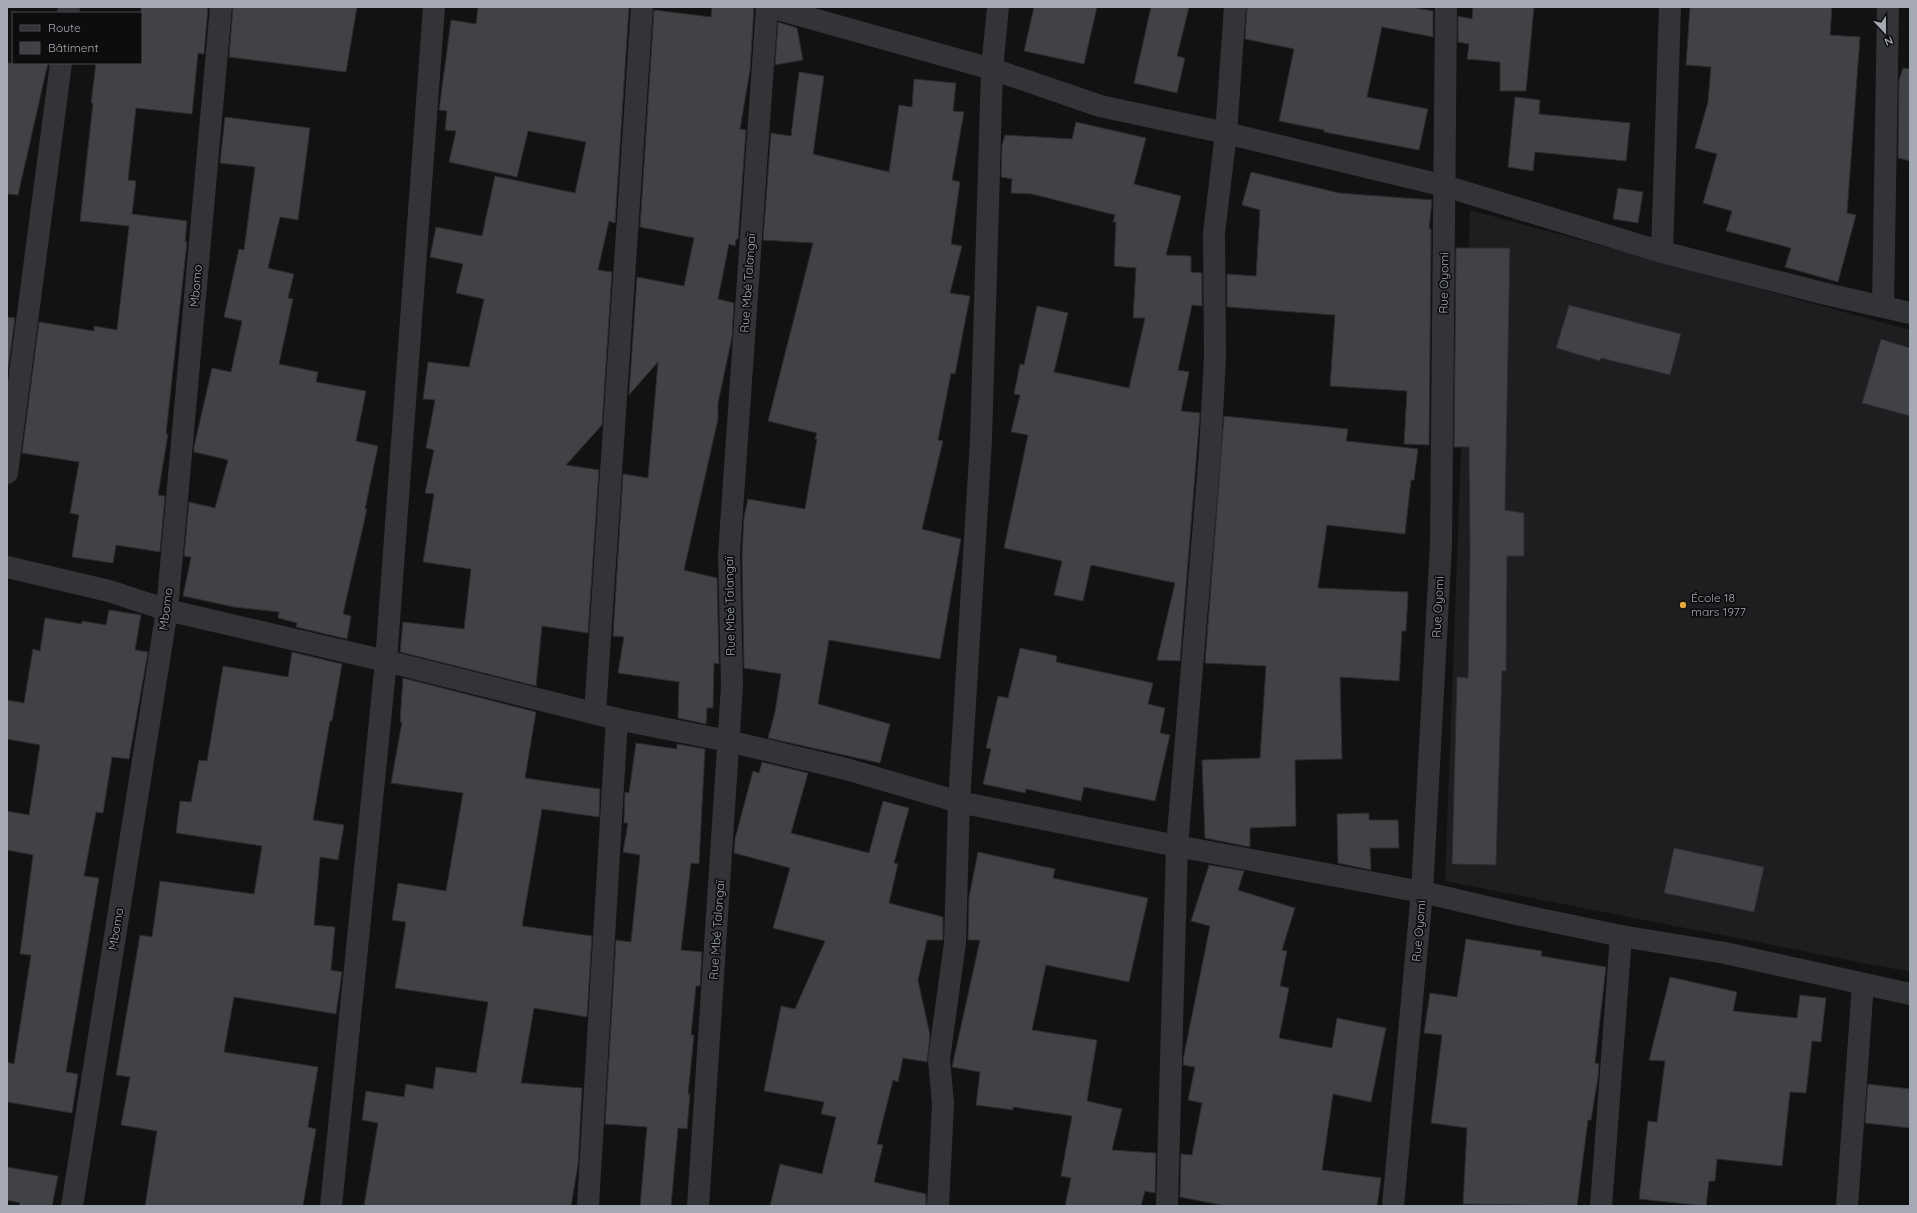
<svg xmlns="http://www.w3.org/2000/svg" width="1917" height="1213" viewBox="0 0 1917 1213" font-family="Quicksand,sans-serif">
	<rect width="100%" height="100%" fill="#121213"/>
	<polygon fill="#1e1e20" points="1470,210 1910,330 1910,972 1445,881"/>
	<g fill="#414246" stroke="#2c2c2f">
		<polygon points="141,7 208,7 204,54 198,53 192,114 136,108 128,180 136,181 132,214 187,221 185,242 187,242 166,434 168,434 158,495 165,496 160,552 116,545 113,563 72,557 79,515 70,513 79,462 22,453 39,322 94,331 94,326 117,330 129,226 80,221 93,103 91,103 96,63 141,63"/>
		<polygon points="233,7 357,7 346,72 229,57"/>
		<polygon points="478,7 629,7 615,223 609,221 598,270 612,272 602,425 566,465 599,470 588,633 542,626 536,686 400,652 403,622 464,629 471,569 423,562 434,494 425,493 434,450 426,448 435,400 423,399 428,362 469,367 484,299 456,293 463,264 430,257 436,227 482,236 495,176 575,193 586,142 528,131 517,177 449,162 456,131 445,130 447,111 439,110 451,20 476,24"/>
		<polygon points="712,7 754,7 750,70 740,129 746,130 738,239 736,239 735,246 729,244 718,299 734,303 732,337 718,403 718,419 684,570 717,578 719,664 714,663 713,708 707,708 706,724 678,718 679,682 618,673 624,637 613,636 623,474 648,478 658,362 629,395 637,277 684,286 694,238 640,227 654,10 711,17"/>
		<polygon points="1034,7 1097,7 1084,64 1024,51"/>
		<polygon points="1151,7 1189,7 1177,56 1185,58 1177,93 1134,83"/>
		<polygon points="1247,7 1410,7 1433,11 1433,37 1382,27 1367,97 1428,109 1419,150 1324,132 1324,130 1279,121 1294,49 1245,39"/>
		<polygon points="1473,7 1534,7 1526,91 1500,91 1500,62 1467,59 1469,44 1458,42 1458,16 1472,19"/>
		<polygon points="1690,7 1832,7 1830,35 1860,37 1847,213 1856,215 1838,282 1785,267 1791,248 1726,231 1732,211 1703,203 1717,154 1695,148 1708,102 1711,67 1686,65"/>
		<polygon points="778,22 797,28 803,60 775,65"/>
		<polygon points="7,63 48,63 18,195 7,194"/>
		<polygon points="1903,68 1910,69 1910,161 1898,158 1899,80"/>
		<polygon points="799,72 824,76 813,154 889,172 899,105 912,107 914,79 956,83 953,111 964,112 952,180 960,182 951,244 962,246 950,293 970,296 955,374 951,373 938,440 943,441 922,529 961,539 940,659 829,640 818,704 890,724 880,763 768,738 775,712 781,674 744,668 742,554 744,517 748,499 805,509 817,439 815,439 817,433 768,421 813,243 763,240 771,133 791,136"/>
		<polygon points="1515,97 1540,100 1539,114 1630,123 1626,161 1535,152 1533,171 1508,167"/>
		<polygon points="225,117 310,128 298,220 280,217 268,268 294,274 288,298 293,299 279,364 318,372 316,382 366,391 356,441 378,446 365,509 367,509 343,614 351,616 347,639 296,627 297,623 278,618 279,612 234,607 183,596 191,557 184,556 189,502 215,508 228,460 194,452 194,447 212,368 231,372 242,321 224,317 239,249 244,250 255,167 220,163"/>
		<polygon points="1076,122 1146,138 1134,184 1181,196 1166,255 1191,256 1191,272 1202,273 1202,306 1192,305 1178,370 1189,372 1181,411 1200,413 1180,661 1157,660 1175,583 1091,565 1083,601 1054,595 1062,561 1004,548 1028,435 1011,432 1020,395 1014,394 1020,364 1024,365 1037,306 1068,313 1054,372 1129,388 1145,318 1133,318 1136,268 1114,266 1116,222 1113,222 1115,215 1032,194 1011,193 1012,179 1001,177 1002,145 1005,135 1072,139"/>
		<polygon points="1251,172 1339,193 1432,200 1429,229 1431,229 1431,248 1429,445 1404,444 1407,391 1330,386 1335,315 1227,307 1227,274 1256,276 1260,210 1242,205"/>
		<polygon points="1618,188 1643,192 1638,223 1613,219"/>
		<polygon points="1456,248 1510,248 1505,510 1524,513 1524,556 1507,556 1506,671 1502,671 1496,865 1452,864 1457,677 1468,678 1470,552 1469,447 1454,447"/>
		<polygon points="1569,305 1681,334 1670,375 1601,358 1600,361 1556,348"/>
		<polygon points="7,317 15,318 7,377"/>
		<polygon points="1881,339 1910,348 1910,416 1862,403"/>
		<polygon points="1224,416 1348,429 1346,441 1418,449 1414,480 1411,480 1405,534 1327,525 1318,588 1408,592 1406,631 1402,631 1399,681 1340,677 1342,759 1295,760 1296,826 1250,828 1250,847 1205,838 1202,760 1260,758 1266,666 1205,663"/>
		<polygon points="109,610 141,615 135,650 148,652 129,759 112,757 103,813 96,812 84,876 99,878 66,1072 78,1074 72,1113 7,1102 7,1062 14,1064 31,955 20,954 33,855 7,850 7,811 29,815 40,745 7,739 7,700 24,703 33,649 40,651 45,618 82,624 82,621 106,625"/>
		<polygon points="1020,648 1057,656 1056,662 1153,683 1148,704 1165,708 1160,733 1170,735 1155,801 1084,787 1081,801 1026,789 1025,793 983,784 991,749 986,748 998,696 1008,698"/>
		<polygon points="292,652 342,664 332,721 330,721 313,820 344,825 338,860 320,857 314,925 335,927 331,970 342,972 336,1014 234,997 224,1052 318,1067 308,1127 316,1129 303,1206 145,1206 157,1131 121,1125 130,1077 116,1075 140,935 152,937 160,881 254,894 262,846 176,833 180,801 191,802 199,760 207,761 223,666 288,677"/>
		<polygon points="403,678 536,712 525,778 600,789 599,817 542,809 522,926 592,936 587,1017 534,1008 521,1083 582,1088 578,1165 571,1206 364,1206 378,1123 362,1120 366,1091 404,1097 406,1084 433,1089 436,1067 476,1073 488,1002 395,988 406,922 392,920 398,883 446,891 463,793 391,783 402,722 400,722"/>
		<polygon points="636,743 677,749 677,744 705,749 699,864 691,863 681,950 702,952 700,986 696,986 691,1035 694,1035 688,1094 690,1094 687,1129 678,1128 671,1206 640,1206 647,1127 605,1124 616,940 631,942 640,855 623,852 628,823 624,823 624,820 625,792 629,793"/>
		<polygon points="762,762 808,773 791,833 869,853 883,801 909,808 894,863 898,864 889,903 943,917 943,940 927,940 918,980 930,1035 927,1062 903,1058 898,1082 893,1080 877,1144 883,1145 874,1182 926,1194 926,1206 770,1206 780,1164 822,1174 836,1117 821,1114 824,1102 764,1091 781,1006 795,1009 825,941 773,928 790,868 734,853 735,839 753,771 759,773"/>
		<polygon points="1369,813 1369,820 1398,820 1399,848 1370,848 1371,870 1338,863 1337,814"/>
		<polygon points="1674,848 1764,867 1754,912 1664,893"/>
		<polygon points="978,852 1055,869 1053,878 1148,898 1129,982 1046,965 1032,1030 1097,1040 1087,1101 1122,1109 1112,1150 1156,1153 1155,1193 1145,1191 1141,1206 1065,1206 1071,1178 1061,1176 1072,1116 1013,1107 1013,1110 976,1105 980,1072 952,1067 980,940 968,940 969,897"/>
		<polygon points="1209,865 1244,871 1238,890 1295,908 1282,950 1287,951 1280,986 1289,988 1279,1038 1332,1048 1337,1018 1386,1028 1371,1102 1333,1094 1322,1170 1381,1178 1377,1206 1226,1206 1180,1197 1181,1154 1192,1155 1202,1103 1188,1100 1195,1067 1183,1065 1184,1055 1210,926 1191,921"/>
		<polygon points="1466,939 1542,951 1541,956 1606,967 1595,1063 1599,1064 1598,1077 1591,1120 1588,1120 1577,1206 1463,1204 1467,1128 1431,1123 1442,1035 1424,1033 1430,993 1457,997"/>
		<polygon points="1670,977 1737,992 1733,1011 1797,1018 1800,995 1826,998 1821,1042 1812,1041 1806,1093 1790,1092 1782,1166 1717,1159 1715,1181 1709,1181 1706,1206 1639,1199 1648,1121 1657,1122 1665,1061 1649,1060"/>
		<polygon points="1868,1084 1910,1089 1910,1128 1865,1123"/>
		<polygon points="7,1167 58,1176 52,1206 19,1206 20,1203 7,1200"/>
	</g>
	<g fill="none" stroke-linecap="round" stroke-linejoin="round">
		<g stroke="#333438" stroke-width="22">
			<polyline points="770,7 992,69 1100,106 1226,133 1445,186 1662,252 1822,293 1910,313"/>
			<polyline points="68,13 69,7"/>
			<polyline points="1662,252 1670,7"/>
			<polyline points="1883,306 1888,7"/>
			<polyline points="7,473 61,63"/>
			<polyline points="7,567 109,591 167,610 386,661 617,719 728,741 846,769 959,802 1177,846 1422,892 1521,915 1621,936 1725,953 1910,994"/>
			<polyline points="595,713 642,7"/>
			<polyline points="72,1206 167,610 221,7"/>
			<polyline points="331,1206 386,661 434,7"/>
			<polyline points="588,1206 617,719"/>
			<polyline points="698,1206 732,686 729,554 767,7"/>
			<polyline points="938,1206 943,1104 939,1059 955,943 959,802 981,440 992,69 998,7"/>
			<polyline points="1167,1206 1177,846 1210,452 1215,357 1214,233 1226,133 1235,7"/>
			<polyline points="1393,1206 1422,892 1441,545 1446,7"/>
			<polyline points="1601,1206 1621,936"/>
			<polyline points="1847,1206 1863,984"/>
		</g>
	</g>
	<circle fill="#e2a63b" stroke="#0d0d0e" stroke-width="1.5" cx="1683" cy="605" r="4"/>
	<g text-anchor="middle" stroke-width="3.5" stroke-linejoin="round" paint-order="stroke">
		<g font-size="12" fill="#a4a9b3" stroke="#0d0d0e">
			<text transform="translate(748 283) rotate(-86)" y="4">Rue Mbé Talangaï</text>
			<text transform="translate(1444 283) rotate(-89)" y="4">Rue Oyomi</text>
			<text transform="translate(196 286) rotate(-85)" y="4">Mbomo</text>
			<text transform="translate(730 606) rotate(-91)" y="4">Rue Mbé Talangaï</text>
			<text transform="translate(1438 607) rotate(-87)" y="4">Rue Oyomi</text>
			<text transform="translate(166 609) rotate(-83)" y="4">Mbomo</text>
			<text transform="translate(116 929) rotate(-81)" y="4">Mbomo</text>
			<text transform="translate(717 930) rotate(-86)" y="4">Rue Mbé Talangaï</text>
			<text transform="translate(1419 931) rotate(-85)" y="4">Rue Oyomi</text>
		</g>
		<g font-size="12" fill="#a4a9b3" stroke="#0d0d0e" text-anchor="start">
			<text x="1691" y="602">École 18<tspan x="1691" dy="14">mars 1977</tspan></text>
		</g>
	</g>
	<rect width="1917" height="1213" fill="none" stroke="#a4a9b3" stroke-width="16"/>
	<rect x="12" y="12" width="130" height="52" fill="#0d0d0e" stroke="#494b50"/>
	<rect x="20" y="25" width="20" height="6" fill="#333438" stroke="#494b50"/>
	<text x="48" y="32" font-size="12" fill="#a4a9b3">Route</text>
	<rect x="20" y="42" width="20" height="12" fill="#414246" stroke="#494b50"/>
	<text x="48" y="52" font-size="12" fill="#a4a9b3">Bâtiment</text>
	<g transform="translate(1885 32) rotate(158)" stroke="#0d0d0e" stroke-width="3" paint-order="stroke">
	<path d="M0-3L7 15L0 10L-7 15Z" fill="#a4a9b3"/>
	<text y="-6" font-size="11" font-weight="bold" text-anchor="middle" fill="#a4a9b3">N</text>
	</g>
</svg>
